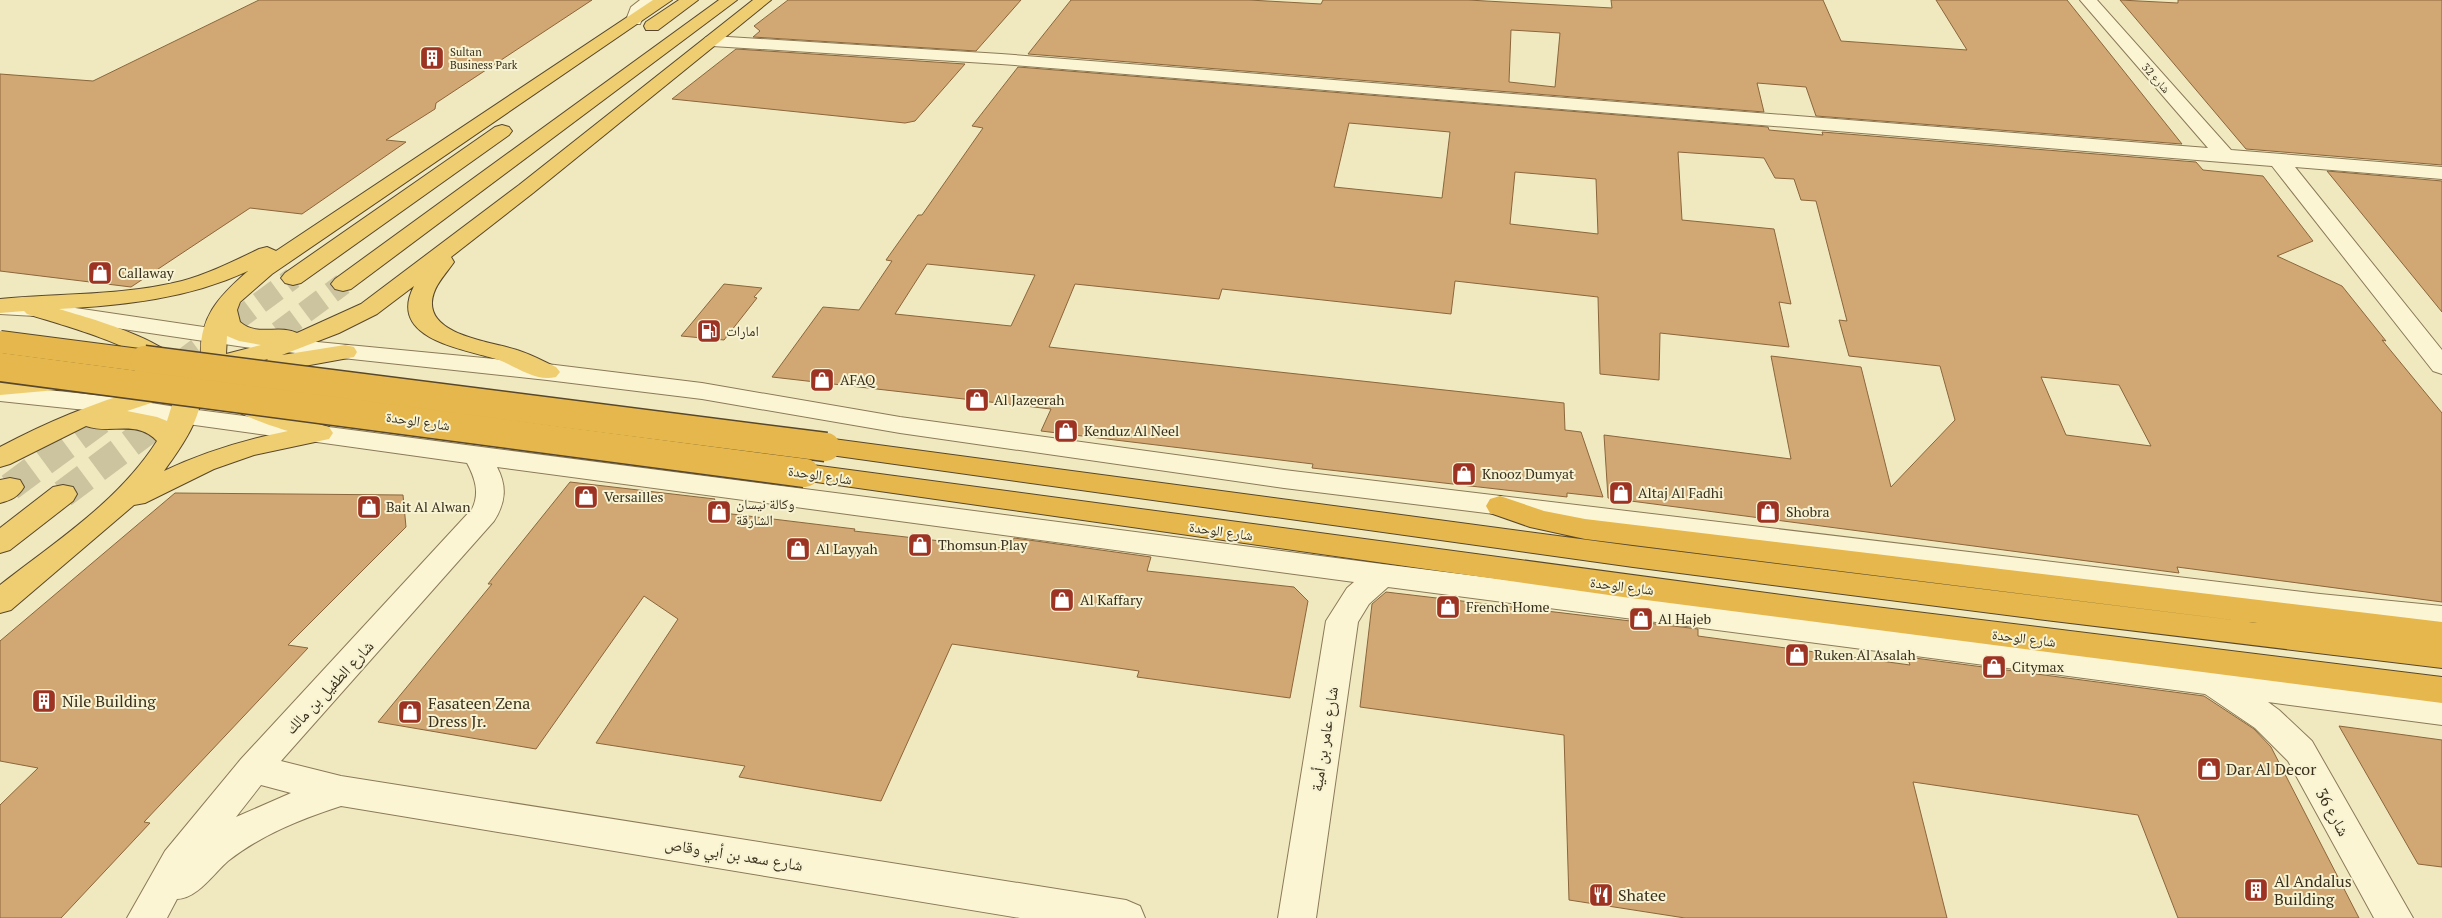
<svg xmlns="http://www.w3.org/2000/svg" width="2442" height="918" viewBox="0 0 2442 918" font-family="'PT Serif','Noto Naskh Arabic',serif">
	<rect width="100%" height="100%" fill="#f0e9c0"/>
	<g fill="#d1a774" stroke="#8b663b" fill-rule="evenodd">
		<polygon points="259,0 592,0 436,103 435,109 386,140 406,142 302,214 250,208 131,287 0,271 0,74 93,81"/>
		<polygon points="788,0 1021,0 976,51 753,37 760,31 754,26"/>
		<path d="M1071 0H1249L1321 4 1323 0H1468L1612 8 1611 0H1823L1841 41 1967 50 1936 0H2067L2182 144 1816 116 1806 87 1757 83 1764 112 1028 54ZM1511 30 1560 33 1555 87 1509 82Z"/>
		<polygon points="2120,0 2178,3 2178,0 2442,0 2442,165 2246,149"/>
		<polygon points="736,49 965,64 915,121 905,123 672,99"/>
		<path d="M1018 67 1768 127 1769 130 1823 135 1822 132 2196 162 2203 170 2263 176 2313 241 2277 256 2342 286 2386 341 2382 340 2442 413V602L2177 567 2179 573 1608 498 1604 435 1791 459 1771 356 1861 367 1891 487 1955 420 1940 366 1849 356 1839 320 1847 321 1816 201 1801 200 1794 179 1775 178 1764 158 1678 152 1682 220 1774 229 1791 304 1779 302 1789 347 1660 333 1659 380 1600 374 1598 297 1455 281 1451 314 1222 289 1219 299 1075 284 1049 347 1564 403 1565 430 1581 432 1603 497 1567 493V497L1312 468 1313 464 1041 431 1051 409 772 377 823 307 859 310 892 261 886 260 918 215H922L983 128 972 126ZM1349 123 1450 132 1442 198 1334 187ZM1515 172 1596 179 1598 234 1510 224ZM927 264 1035 275 1011 326 895 314ZM2041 377 2119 385 2151 446 2066 435Z"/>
		<polygon points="2327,171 2442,181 2442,312"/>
		<polygon points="724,284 762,288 754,297 757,298 724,340 681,336"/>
		<polygon points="570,482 715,499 707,511 855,529 854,531 1010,549 1014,538 1151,557 1147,571 1294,587 1308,601 1290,698 1137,677 1139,671 952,644 881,801 739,777 745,766 596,743 678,619 644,596 536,749 378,722 492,584 488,584"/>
		<polygon points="175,493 403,495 406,527 288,645 308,648 144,822 150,823 61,918 0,918 0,805 38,768 0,761 0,641"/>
		<polygon points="1386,592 1698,629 1698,636 1910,665 1907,657 2204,696 2254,729 2271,747 2359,918 2178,918 2138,815 1913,782 1947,918 1685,918 1569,900 1564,735 1360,707 1372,604"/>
		<polygon points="2339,726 2442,740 2442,867 2418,864"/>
	</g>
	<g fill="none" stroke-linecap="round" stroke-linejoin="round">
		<g stroke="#ccc49f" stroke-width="22" stroke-dasharray="22 11" stroke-linecap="butt">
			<polyline points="252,352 343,284"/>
			<polyline points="180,362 293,278"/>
		</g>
		<g stroke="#ccc49f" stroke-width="28" stroke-dasharray="28 14" stroke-linecap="butt">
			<polyline points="163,374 181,360"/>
			<polyline points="10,487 121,405"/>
			<polyline points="63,494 175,410"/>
		</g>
		<defs>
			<g id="minor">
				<polygon points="640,0 658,0 645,13 640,24 628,24 626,20 631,7"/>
				<polygon points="2080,0 2097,0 2231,150 2442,167 2442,179 2295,167 2442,350 2442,374 2433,371 2272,166 1001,64 712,46 706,45 703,41 706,37 712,36 1001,54 2208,148"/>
				<polygon points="286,339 547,364 702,383 900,417 1284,470 2320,594 2442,606 2442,628 2320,616 1284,488 900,433 702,399 547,380 277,351 274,346 277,341"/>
				<path d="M182 408 1382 564 2442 699V725L2268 702 2279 710 2312 741 2413 918H2374L2288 761 2255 728 2205 694 1388 587 1369 604 1358 622 1316 918H1278L1326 621 1347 588 1354 582 497 467C507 486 506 502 494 521L281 761 341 776 1126 900 1140 906 1145 918H1020L341 806C301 819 261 835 228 861 214 873 197 899 177 899L167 918H127L165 851 241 759 472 509C480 493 475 478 467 463L173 422 169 416 173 410ZM261 785 291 793 236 817Z"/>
			</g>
			<g id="tertiary">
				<polygon points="0,300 35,302 272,337 281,339 284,344 281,349 272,351 35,316 0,314"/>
				<polygon points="0,385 114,397 182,408 191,410 195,416 191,422 182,424 114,413 0,401"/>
			</g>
			<g id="trunk">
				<path d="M653 0H672L272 274 240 302 237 310 240 322C257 337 279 324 297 333L361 304 519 185 753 0H771L533 193 451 257 454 262C446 274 433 286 432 302 430 336 493 342 517 350 530 354 543 361 556 367L560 372 556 377C536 382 517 367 499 360 466 349 386 340 414 286L377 314 339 333 282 355 345 345 354 347 357 352 354 357 277 371 268 368 264 363 268 359 227 369C230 402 303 418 329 427L333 433 329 439 254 455 214 469 145 503 134 505 11 610 0 613V585C55 542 119 501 157 441 136 419 111 435 86 426L10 464 0 467V447C45 423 93 403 142 389 151 386 163 381 172 382 155 349 62 325 27 314L24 311 0 313V299C60 293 123 296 182 281 208 274 234 261 259 249L267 247 276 251ZM248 271C218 297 198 318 201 361L194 367 198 372 202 373C205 406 261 422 288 431 244 440 204 452 164 471 178 452 200 421 201 397 203 348 95 320 59 309 125 305 187 299 248 271ZM227 336 239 341 261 345 226 354ZM175 395 167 421 157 417 127 411Z"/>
				<polygon points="679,0 698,0 658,30 646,30 644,26 646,22"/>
				<polygon points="719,0 737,0 351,289 343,291 335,289 331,284 335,279"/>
				<polygon points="502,125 509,127 512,131 509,135 301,283 293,285 285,283 281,278 285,273 495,127"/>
				<polygon points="70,375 79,378 83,383 79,388 0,395 0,379"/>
				<path d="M10 478 20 480 24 487C18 497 11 500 0 503V480Z"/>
				<polygon points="63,485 73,487 77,494 73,501 10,550 0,553 0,528 53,487"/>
			</g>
			<g id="motorway">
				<polygon points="826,438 1633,546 2257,623 1585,539 1530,527 1490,513 1486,506 1490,499 1500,496 1544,511 1585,519 2442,622 2442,668 2037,619 1633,567 816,453 812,447 816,441"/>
				<polygon points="805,464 1827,601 2442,677 2442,703 1623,597 795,479 791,473 795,467"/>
			</g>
		</defs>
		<use href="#minor" stroke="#8b7a57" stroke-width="2"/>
		<use href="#tertiary" stroke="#8b7a57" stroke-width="2"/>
		<use href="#trunk" stroke="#58472c" stroke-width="2"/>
		<use href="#motorway" stroke="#58472c" stroke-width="2"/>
		<use href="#minor" fill="#fbf5d4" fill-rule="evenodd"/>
		<use href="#tertiary" fill="#fbf5d4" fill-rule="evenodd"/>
		<use href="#trunk" fill="#eece71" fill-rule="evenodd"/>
		<use href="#motorway" fill="#e5b74c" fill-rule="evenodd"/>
		<defs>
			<polyline id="motorway-bridge-far1" points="0,342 154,362"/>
			<g id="motorway-bridge">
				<polyline points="144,360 826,447"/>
				<polyline points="0,367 805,473"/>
			</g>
		</defs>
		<use href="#motorway-bridge-far1" stroke="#58472c" stroke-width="24" stroke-linecap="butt"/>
		<use href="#motorway-bridge" stroke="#58472c" stroke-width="31" stroke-linecap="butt"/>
		<use href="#motorway-bridge-far1" stroke="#e5b74c" stroke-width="22"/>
		<use href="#motorway-bridge" stroke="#e5b74c" stroke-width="28"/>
	</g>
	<defs>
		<symbol id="building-square" viewBox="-11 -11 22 22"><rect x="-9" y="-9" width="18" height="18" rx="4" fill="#9d3323" stroke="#f7f2d1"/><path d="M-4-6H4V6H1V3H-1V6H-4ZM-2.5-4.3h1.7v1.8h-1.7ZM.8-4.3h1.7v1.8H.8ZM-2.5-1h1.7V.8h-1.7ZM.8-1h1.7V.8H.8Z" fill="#fff"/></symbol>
		<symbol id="shop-square" viewBox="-11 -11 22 22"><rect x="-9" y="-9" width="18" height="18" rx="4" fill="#9d3323" stroke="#f7f2d1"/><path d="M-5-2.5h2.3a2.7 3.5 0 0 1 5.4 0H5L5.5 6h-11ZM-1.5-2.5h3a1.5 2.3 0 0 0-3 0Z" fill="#fff"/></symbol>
		<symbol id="fuel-square" viewBox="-11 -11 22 22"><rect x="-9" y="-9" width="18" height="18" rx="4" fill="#9d3323" stroke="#f7f2d1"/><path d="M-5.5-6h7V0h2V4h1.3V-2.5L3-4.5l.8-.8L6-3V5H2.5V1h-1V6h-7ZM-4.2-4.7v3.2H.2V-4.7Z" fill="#fff"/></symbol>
		<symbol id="restaurant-square" viewBox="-11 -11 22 22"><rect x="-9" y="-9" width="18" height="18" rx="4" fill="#9d3323" stroke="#f7f2d1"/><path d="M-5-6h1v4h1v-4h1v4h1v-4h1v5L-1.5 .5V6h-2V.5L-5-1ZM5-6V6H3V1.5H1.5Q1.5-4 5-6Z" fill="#fff"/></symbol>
	</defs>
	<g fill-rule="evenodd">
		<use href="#building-square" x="418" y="44" width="28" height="28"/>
		<use href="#shop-square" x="86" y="259" width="28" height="28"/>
		<use href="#fuel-square" x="695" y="317" width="28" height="28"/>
		<use href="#shop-square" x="808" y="366" width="28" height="28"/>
		<use href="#shop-square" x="963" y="386" width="28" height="28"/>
		<use href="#shop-square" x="1052" y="417" width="28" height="28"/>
		<use href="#shop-square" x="1450" y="460" width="28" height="28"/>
		<use href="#shop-square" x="1607" y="479" width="28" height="28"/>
		<use href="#shop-square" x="572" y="483" width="28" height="28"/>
		<use href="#shop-square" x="355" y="493" width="28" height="28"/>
		<use href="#shop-square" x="705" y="498" width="28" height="28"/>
		<use href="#shop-square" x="1754" y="498" width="28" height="28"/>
		<use href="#shop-square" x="906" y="531" width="28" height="28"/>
		<use href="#shop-square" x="784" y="535" width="28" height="28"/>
		<use href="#shop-square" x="1048" y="586" width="28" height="28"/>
		<use href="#shop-square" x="1434" y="593" width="28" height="28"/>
		<use href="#shop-square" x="1627" y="605" width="28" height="28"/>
		<use href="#shop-square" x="1783" y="641" width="28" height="28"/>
		<use href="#shop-square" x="1980" y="653" width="28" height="28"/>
		<use href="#building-square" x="30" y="687" width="28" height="28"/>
		<use href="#shop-square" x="396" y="698" width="28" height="28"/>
		<use href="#shop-square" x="2195" y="755" width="28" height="28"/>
		<use href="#building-square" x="2242" y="876" width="28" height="28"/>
		<use href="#restaurant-square" x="1587" y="881" width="28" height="28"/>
	</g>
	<g text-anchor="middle" stroke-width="4" stroke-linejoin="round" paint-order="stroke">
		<g font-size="11" fill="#3a2f1c" stroke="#f7f2d1" text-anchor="start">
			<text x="450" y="56">Sultan<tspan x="450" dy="13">Business Park</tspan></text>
		</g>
		<g font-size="11" fill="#3a2f1c" stroke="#f7f2d1">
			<text transform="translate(2156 78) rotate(48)" y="4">شارع 32</text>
		</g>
		<g font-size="14" fill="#3a2f1c" stroke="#f7f2d1" text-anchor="start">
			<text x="118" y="278">Callaway</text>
			<text x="726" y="336">امارات</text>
			<text x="840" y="385">AFAQ</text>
			<text x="994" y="405">Al Jazeerah</text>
			<text x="1084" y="436">Kenduz Al Neel</text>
			<text x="1482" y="479">Knooz Dumyat</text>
			<text x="1638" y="498">Altaj Al Fadhi</text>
			<text x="604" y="502">Versailles</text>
			<text x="736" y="509">وكالة نيسان<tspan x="736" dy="16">الشارقة</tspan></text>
			<text x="386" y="512">Bait Al Alwan</text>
			<text x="1786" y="517">Shobra</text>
			<text x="938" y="550">Thomsun Play</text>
			<text x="816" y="554">Al Layyah</text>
			<text x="1080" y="605">Al Kaffary</text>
			<text x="1466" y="612">French Home</text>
			<text x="1658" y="624">Al Hajeb</text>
			<text x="1814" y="660">Ruken Al Asalah</text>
			<text x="2012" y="672">Citymax</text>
		</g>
		<g font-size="14" fill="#3a2f1c" stroke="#f7f2d1">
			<text transform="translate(418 421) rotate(8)" y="5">شارع الوحدة</text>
			<text transform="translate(820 475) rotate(8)" y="5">شارع الوحدة</text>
			<text transform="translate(1221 531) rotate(8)" y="5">شارع الوحدة</text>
			<text transform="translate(1622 586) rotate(7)" y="5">شارع الوحدة</text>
			<text transform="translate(2024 638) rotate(7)" y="5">شارع الوحدة</text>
		</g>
		<g font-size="16" fill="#3a2f1c" stroke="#f7f2d1">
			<text transform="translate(329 687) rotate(-47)" y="6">شارع الطفيل بن مالك</text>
			<text transform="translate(1324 739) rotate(-81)" y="6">شارع عامر بن أمية</text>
			<text transform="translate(2333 812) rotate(61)" y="6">شارع 36</text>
			<text transform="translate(734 854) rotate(9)" y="6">شارع سعد بن أبي وقاص</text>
		</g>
		<g font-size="16" fill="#3a2f1c" stroke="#f7f2d1" text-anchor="start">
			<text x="62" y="707">Nile Building</text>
			<text x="428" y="709">Fasateen Zena<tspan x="428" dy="18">Dress Jr.</tspan></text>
			<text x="2226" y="775">Dar Al Decor</text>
			<text x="2274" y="887">Al Andalus<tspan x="2274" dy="18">Building</tspan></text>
			<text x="1618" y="901">Shatee</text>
		</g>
	</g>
</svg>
